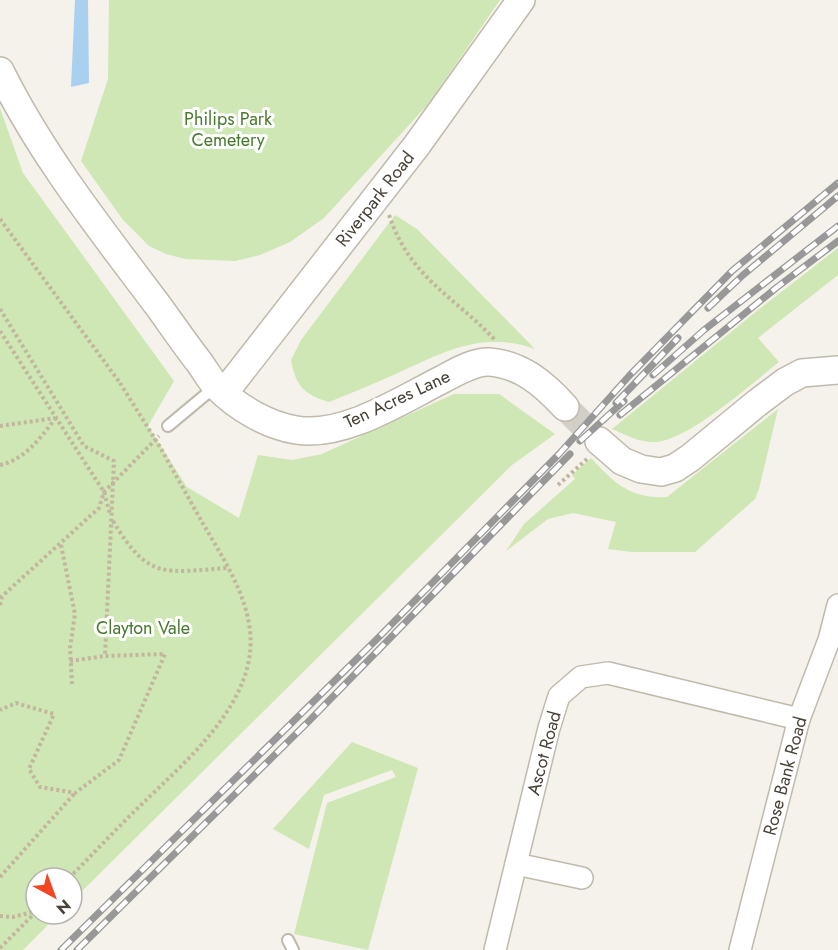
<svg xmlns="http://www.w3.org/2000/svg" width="838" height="950" viewBox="0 0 838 950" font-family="Jost,sans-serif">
	<rect width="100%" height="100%" fill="#f4f2ea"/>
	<g fill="#cfe7b4">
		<polygon points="109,0 500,0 430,102 324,218 290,242 260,255 235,261 185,259 166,254 149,246 123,220 81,161 108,79"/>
		<polygon points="0,108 23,173 174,381 148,426 187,487 239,518 258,455 292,460 322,454 454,394 499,394 555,434 512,465 72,901 72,878 36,878 36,914 59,914 23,950 0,950"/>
		<path d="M395 215 417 229 535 349C484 330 443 352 398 373 375 383 352 393 329 402 303 394 296 386 291 360L301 340Z"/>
		<path d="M838 248V275L758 338 779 362C751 384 690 439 656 442 640 443 626 435 612 429L758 310Z"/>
		<path d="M778 409 759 489 755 499 695 552H632L608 549 616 522 573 513 548 519 506 551 524 524 575 479 572 475 591 458C614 483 630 499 667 497Z"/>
		<polygon points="352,742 418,768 368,950 294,934 327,803 396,777 392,770 324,795 309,849 273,829"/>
	</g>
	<polygon fill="#a9d1ef" points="75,0 88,0 89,83 71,87"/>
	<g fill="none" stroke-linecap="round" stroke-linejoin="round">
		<polyline stroke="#d2cfc6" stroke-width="27" stroke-dasharray="27 14" stroke-linecap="butt" points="565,407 599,441"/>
		<defs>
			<g id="service">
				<polyline points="168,426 216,386"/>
				<polyline points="288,940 293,950"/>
			</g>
			<g id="minor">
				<polyline points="516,864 582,878"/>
				<polyline points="495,950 549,728 559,696 581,677 608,673 799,719"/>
				<polyline points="740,950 799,719 829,640 838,605"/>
			</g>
			<g id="tertiary">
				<path d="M0 71C42 156 102 231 159 307 172 325 185 344 199 362 205 370 210 380 217 387 238 408 267 425 296 430 344 438 401 400 443 379 456 372 475 361 489 362 521 364 544 384 565 407"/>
				<polyline points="224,393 417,145 521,0"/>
				<polyline points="599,441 622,461 641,469 661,472 675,468 690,458 757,403 785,382 802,373 838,370"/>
			</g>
		</defs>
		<use href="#service" stroke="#c0baad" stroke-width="14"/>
		<use href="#minor" stroke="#c0baad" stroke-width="24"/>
		<use href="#tertiary" stroke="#c0baad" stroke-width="30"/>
		<g stroke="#c1b69e" stroke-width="4" stroke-dasharray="3 3" stroke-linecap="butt">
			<path d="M389 215C410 278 454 296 495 340"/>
			<polyline points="0,219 120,383"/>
			<polyline points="0,309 84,446 114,461 105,656 165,654 119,760 75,793 40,787 29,769 54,714 16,703 0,710"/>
			<polyline points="0,331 104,492 110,514"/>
			<polyline points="0,426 55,418"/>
			<path d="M0 465C26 459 40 438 56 418"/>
			<polyline points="558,485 587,459"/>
			<path d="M113 521C149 581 164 572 228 568"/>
			<polyline points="61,545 75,614 70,648 72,684"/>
			<polyline points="0,598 99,508 104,492 159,436"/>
			<polyline points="0,605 2,597"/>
			<polyline points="70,661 105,656"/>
			<polyline points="0,877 75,793"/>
			<path d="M69 878C94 853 118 827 143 803 188 759 258 701 250 630 245 590 221 555 202 522"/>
			<polyline points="0,916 13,917 36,911"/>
			<polyline points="0,948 36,912"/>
		</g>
		<use href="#service" stroke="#fff" stroke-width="10"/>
		<use href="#minor" stroke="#fff" stroke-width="21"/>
		<use href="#tertiary" stroke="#fff" stroke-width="27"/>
		<defs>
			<g id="rail">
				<polyline points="708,308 743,275 838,196"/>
				<polyline points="653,375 704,330 838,226"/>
				<polyline points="616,403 678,338"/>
				<polyline points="620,415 776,288 838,241"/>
				<polyline points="580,441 624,401"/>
				<polyline points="61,950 379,637 560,453 629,376 732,271 838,183"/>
				<polyline points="77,950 309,721 570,454"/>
			</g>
		</defs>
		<use href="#rail" stroke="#989898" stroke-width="7"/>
		<use href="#rail" stroke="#fff" stroke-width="4.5" stroke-dasharray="14" stroke-linecap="butt"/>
		<polyline stroke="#c1b69e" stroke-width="4" stroke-dasharray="3 3" stroke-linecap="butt" points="120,383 160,447 202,522"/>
	</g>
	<g text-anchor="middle" stroke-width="6" stroke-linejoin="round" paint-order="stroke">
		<g font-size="18" fill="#48792c" stroke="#fff">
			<text x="228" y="125">Philips Park<tspan x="228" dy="21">Cemetery</tspan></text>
			<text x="143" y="634">Clayton Vale</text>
		</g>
		<g font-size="18" fill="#484238" stroke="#fff">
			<text transform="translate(375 199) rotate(-52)" y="6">Riverpark Road</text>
			<text transform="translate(397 399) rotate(-25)" y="6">Ten Acres Lane</text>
			<text transform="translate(544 753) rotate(-75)" y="6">Ascot Road</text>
			<text transform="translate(785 776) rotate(-75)" y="6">Rose Bank Road</text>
		</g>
	</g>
	<g transform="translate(54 896) rotate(139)"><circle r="28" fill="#ffffff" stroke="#b6b3af" stroke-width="1.5"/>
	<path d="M0-4.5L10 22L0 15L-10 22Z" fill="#f34622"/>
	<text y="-9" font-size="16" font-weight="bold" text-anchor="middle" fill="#484238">N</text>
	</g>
</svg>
